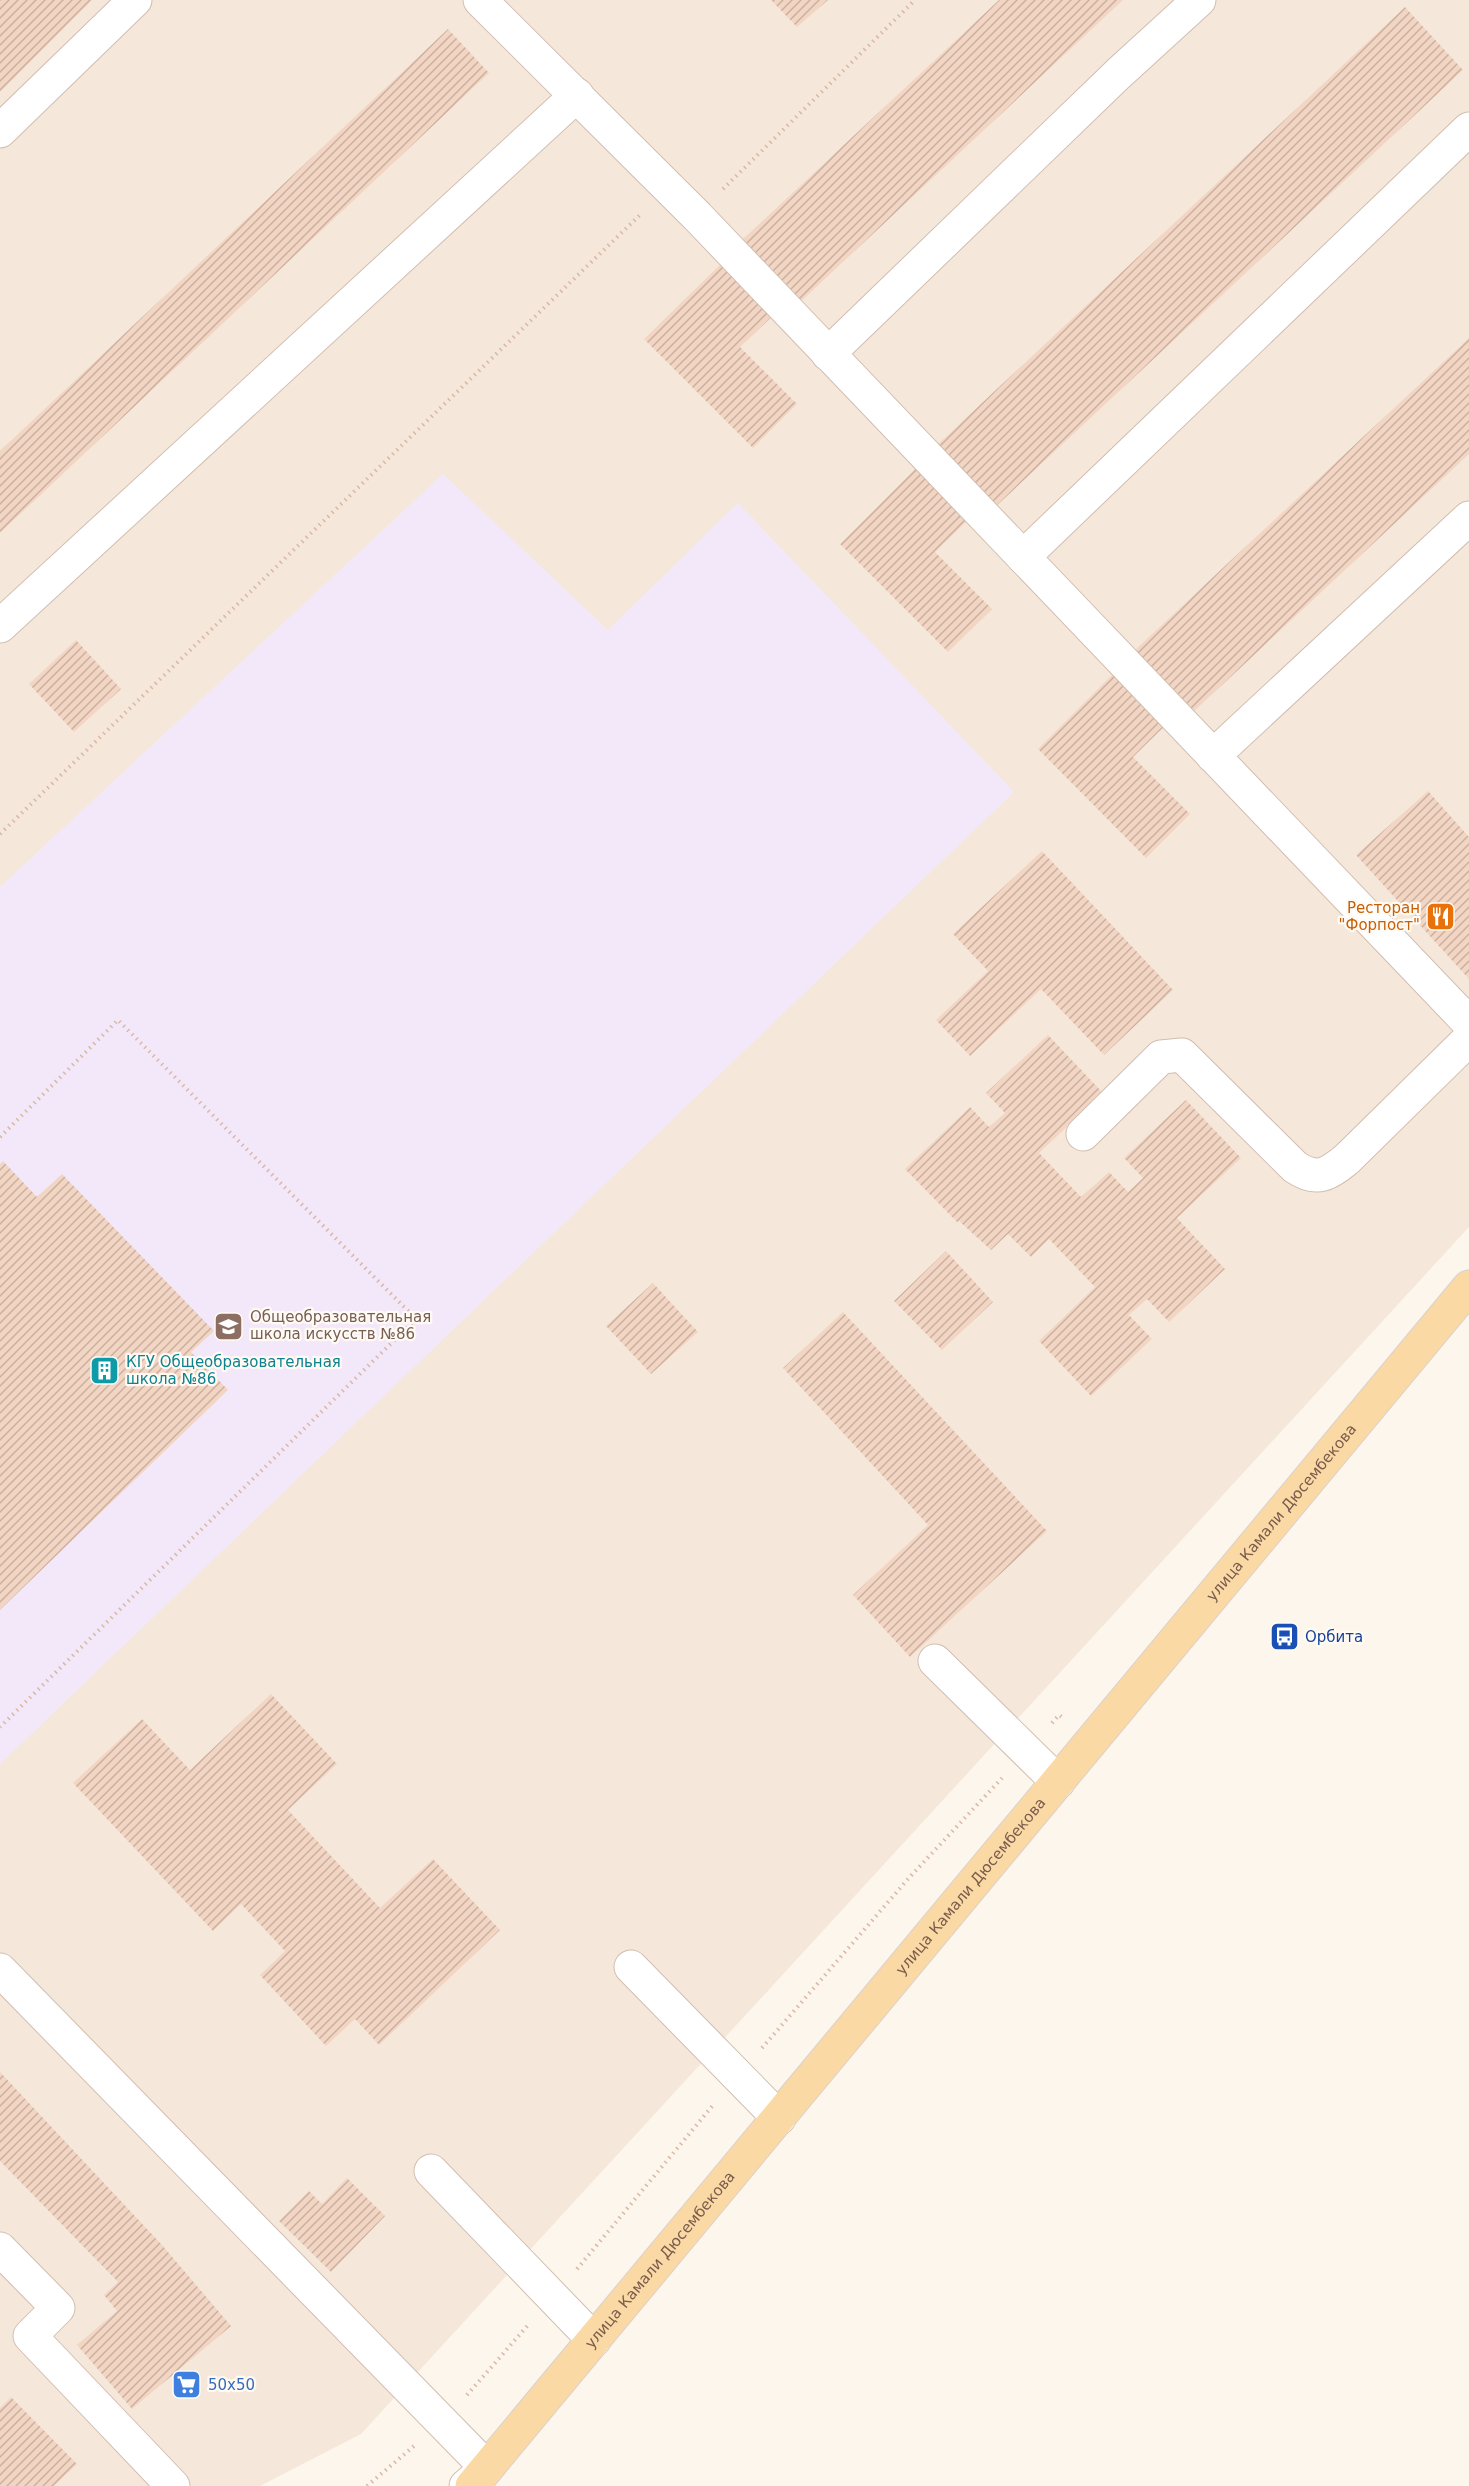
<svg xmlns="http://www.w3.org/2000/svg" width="1469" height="2486" viewBox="0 0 1469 2486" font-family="'DejaVu Sans',sans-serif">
	<defs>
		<pattern id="building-hatch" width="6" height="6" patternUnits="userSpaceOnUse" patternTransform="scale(1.5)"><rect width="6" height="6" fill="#f3d5c3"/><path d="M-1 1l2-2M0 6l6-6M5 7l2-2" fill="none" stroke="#cab0a1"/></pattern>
	</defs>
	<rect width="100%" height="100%" fill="#fdf6ec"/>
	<polygon fill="#f5e8da" points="0,0 1469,0 1469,1227 361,2434 260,2486 0,2486"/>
	<polygon fill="#f3e8fa" points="443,474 608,630 738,503 1014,792 0,1764 0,887"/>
	<g fill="url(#building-hatch)">
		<polygon points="0,0 92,0 0,92"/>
		<polygon points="771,0 828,0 797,27"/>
		<polygon points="999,0 1123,0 798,304 740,242"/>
		<polygon points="1405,7 1463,70 993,509 935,447"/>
		<polygon points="448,29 489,73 0,533 0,451"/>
		<polygon points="726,259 778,311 740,347 797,404 753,448 644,339"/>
		<polygon points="1469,338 1469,454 1191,714 1133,652"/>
		<polygon points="921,463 973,515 935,552 992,609 948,652 840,544"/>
		<polygon points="76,640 121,689 74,732 29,684"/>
		<polygon points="1119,668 1171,720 1133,757 1190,814 1146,858 1038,749"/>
		<polygon points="1428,791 1469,837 1469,979 1356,855"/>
		<polygon points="1042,851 1173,990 1104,1055 1041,989 970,1056 936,1020 988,971 953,934"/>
		<polygon points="1048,1035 1103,1093 1039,1153 1081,1197 1109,1172 1128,1192 1143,1178 1124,1158 1186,1100 1241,1158 1177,1218 1225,1269 1169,1322 1147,1299 1129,1315 1152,1339 1091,1396 1039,1341 1095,1287 1049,1239 1031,1257 1008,1234 991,1250 959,1221 957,1222 905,1169 970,1107 989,1127 1005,1113 986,1093"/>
		<polygon points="3,1161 37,1197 62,1174 214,1331 191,1352 228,1390 0,1610 0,1164"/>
		<polygon points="946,1251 993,1302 942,1350 894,1301"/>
		<polygon points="653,1283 698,1332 651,1374 606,1326"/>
		<polygon points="843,1312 1047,1531 910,1657 853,1595 928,1525 783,1368"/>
		<polygon points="271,1694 337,1764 288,1810 380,1908 433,1859 500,1930 379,2045 355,2019 326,2046 260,1975 285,1951 241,1904 213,1931 73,1783 142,1719 190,1770"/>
		<polygon points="0,2072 162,2245 231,2326 132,2409 77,2345 117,2311 104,2295 118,2282 0,2161"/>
		<polygon points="347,2178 385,2216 331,2272 279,2221 309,2191 322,2204"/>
		<polygon points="11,2397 77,2464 54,2486 0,2486 0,2408"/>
	</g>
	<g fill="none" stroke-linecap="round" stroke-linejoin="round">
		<defs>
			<g id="minor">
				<polyline points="480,0 697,216 1469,1023"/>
				<polyline points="0,131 135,0"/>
				<polyline points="828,354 1118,74 1199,0"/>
				<polyline points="1023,557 1469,129"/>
				<polyline points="0,626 577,95"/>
				<polyline points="1213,756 1469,518"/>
				<path d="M1083 1134 1161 1057 1182 1055 1295 1167C1317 1182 1329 1174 1347 1159L1469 1039"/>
				<polyline points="935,1661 1058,1782"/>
				<polyline points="631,1967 779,2118"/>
				<polyline points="0,1970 487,2468 466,2486"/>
				<polyline points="431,2171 594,2340"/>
				<polyline points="0,2249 58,2308 30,2336 173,2486"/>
			</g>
			<g id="major">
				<path id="s1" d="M472 2486 1469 1287"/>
			</g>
		</defs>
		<use href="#minor" stroke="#d1beb0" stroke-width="35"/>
		<use href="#major" stroke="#dad1cd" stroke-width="35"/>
		<g stroke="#d9b8a5" stroke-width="4" stroke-dasharray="1.5 4.5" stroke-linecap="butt">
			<polyline points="723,189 915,0"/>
			<polyline points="0,834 642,213"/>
			<polyline points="0,1137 118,1020 416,1319 0,1727"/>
			<polyline points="1052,1723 1059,1715 1063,1718"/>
			<polyline points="762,2048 908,1879 1002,1778"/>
			<polyline points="577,2269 714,2104"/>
			<polyline points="467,2395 529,2324"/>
			<polyline points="367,2486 414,2446"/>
		</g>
		<use href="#minor" stroke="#fff" stroke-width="33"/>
		<use href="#major" stroke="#fbd9a5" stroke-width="33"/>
	</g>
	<defs>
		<symbol id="restaurant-square" viewBox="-11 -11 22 22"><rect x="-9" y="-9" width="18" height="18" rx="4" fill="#e8710a" stroke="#fffaf3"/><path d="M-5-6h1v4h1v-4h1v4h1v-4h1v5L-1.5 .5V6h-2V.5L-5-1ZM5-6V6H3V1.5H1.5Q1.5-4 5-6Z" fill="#fff"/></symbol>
		<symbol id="school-square" viewBox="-11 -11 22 22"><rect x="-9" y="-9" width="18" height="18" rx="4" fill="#8d6e63" stroke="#fffaf3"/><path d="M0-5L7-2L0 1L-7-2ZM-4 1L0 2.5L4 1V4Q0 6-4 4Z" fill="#fff"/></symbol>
		<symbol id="building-square" viewBox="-11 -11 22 22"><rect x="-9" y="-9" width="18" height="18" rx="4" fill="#0f9aa8" stroke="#fffaf3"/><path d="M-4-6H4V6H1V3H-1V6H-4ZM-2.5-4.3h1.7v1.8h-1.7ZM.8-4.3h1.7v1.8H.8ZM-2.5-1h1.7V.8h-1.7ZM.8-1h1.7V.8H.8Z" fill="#fff"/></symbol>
		<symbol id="bus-square" viewBox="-11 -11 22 22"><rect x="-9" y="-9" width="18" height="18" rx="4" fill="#1a4fb4" stroke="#fffaf3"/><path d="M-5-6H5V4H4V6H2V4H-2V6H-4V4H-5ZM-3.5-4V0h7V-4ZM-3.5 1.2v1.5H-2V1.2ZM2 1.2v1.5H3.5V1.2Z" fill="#fff"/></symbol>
		<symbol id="supermarket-square" viewBox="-11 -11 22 22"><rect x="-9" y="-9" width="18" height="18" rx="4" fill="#3f7fe0" stroke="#fffaf3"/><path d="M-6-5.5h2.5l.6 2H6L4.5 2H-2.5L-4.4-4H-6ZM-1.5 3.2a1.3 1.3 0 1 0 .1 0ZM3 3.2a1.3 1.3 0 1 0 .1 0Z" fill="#fff"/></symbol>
	</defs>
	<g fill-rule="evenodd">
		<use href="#restaurant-square" x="1424" y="900" width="33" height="33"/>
		<use href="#school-square" x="212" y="1310" width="33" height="33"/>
		<use href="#building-square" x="88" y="1354" width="33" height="33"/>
		<use href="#bus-square" x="1268" y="1620" width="33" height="33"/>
		<use href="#supermarket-square" x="170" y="2368" width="33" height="33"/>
	</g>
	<g text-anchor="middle" stroke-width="4.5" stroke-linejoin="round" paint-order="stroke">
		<g font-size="15" fill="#c56008" stroke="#fffaf3" text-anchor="end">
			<text x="1420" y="913">Ресторан<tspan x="1420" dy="17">"Форпост"</tspan></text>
		</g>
		<g font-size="15" fill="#785e54" stroke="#fffaf3" text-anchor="start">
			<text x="250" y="1322">Общеобразовательная<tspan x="250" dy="17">школа искусств №86</tspan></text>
		</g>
		<g font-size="15" fill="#0d838f" stroke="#fffaf3" text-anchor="start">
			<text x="126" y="1367">КГУ Общеобразовательная<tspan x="126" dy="17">школа №86</tspan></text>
		</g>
		<g font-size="15" fill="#7a5c4d" stroke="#fffaf3">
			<text dy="5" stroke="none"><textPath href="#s1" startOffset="1266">улица Камали Дюсембекова</textPath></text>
			<text dy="5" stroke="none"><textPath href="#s1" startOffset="780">улица Камали Дюсембекова</textPath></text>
			<text dy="5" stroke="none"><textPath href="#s1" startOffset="294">улица Камали Дюсембекова</textPath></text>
		</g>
		<g font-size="15" fill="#164399" stroke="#fffaf3" text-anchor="start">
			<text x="1305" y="1642">Орбита</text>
		</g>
		<g font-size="15" fill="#366cbe" stroke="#fffaf3" text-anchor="start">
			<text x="208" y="2390">50х50</text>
		</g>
	</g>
</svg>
